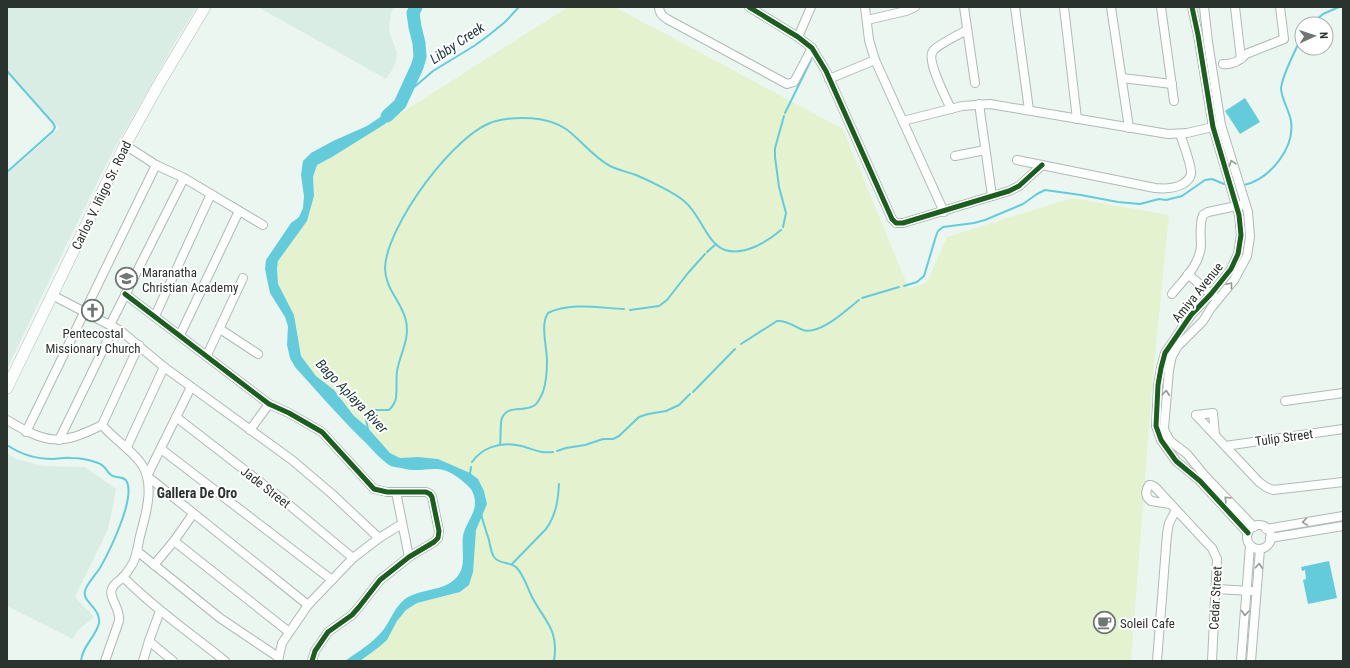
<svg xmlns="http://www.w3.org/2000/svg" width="1350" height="668" viewBox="0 0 1350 668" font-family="'Roboto Condensed',sans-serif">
	<rect width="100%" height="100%" fill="#ebf6f1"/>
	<g fill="#daede4">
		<polygon points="7,7 197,7 176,41 111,155 75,227 7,369 7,174 59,128 7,69"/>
		<polygon points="258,7 394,7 391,13 389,25 390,34 397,52 396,61 392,70 386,79"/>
		<polygon points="7,453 16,459 43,466 85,467 116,489 108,529 75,597 94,617 77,631 73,639 7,606"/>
	</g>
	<polygon fill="#e4f2cf" points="568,7 615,7 843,129 909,289 927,282 947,237 1072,198 1169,215 1152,387 1131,661 360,661 379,647 387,640 397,621 406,610 417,603 460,592 469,585 476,530 487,504 484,491 478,479 470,473 438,459 418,457 399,458 390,453 367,427 354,416 334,390 316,376 301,356 294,315 278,284 277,269 278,261 307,221 314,196 313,177 317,165 332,157"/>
	<g fill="#64cbdb">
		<polygon points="1245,98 1260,122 1240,134 1225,111"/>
		<path d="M400 104 385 124 332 157 317 165 313 177 314 196 307 221 278 261 277 269 278 284 294 315 301 356 316 376 334 390 354 416 367 427 390 453 400 458 418 457 438 459 470 473 478 479 484 491 487 504 476 530 473 572 469 585 460 592 417 603 406 610 397 621 387 640 379 647 360 661H345C359 651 373 643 384 629 391 619 395 607 405 599 421 588 444 592 457 577 467 565 461 549 463 536 465 525 476 512 475 502 475 498 473 491 470 488 461 479 449 469 437 469 422 469 416 472 401 468 397 467 392 467 389 465 380 459 372 449 365 442 340 418 318 392 295 367L290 358 287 345 288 326 285 317 270 293 265 269 266 260 291 223 299 217 303 208 304 196 301 175 303 161 311 153 333 141 367 126Z"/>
		<polygon points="1329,561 1337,598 1308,604 1303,580 1306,579 1305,570 1302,571 1301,567"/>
	</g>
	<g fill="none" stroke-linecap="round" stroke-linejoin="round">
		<g stroke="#64cbdb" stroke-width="2">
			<polyline points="1311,24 1323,14 1339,7"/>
			<polyline points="7,71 53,123 55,127 53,131 7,172"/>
			<polyline points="405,95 433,71 474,46 489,35 505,22 519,7"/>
			<polyline points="785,113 811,60"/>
			<path d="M1244 185C1270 179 1295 148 1291 121 1289 110 1281 98 1281 88 1282 77 1296 48 1302 37"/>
			<polyline points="783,227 786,213 779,187 775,157 775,148 784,116"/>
			<polyline points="707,252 716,244"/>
			<polyline points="904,286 917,282 924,276 936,236 938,231 943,227 974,223 985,220 1023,204 1037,194 1045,190 1081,195 1118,202 1140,204 1159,199 1166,200 1182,196 1205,180 1212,179 1224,184"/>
			<polyline points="862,298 899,287"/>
			<polyline points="630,310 659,306 667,300 688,273 705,254"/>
			<path d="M741 344 777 321C788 320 794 327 803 330 821 335 846 310 859 300"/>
			<polyline points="693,392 735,349"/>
			<path d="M368 429 366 420 368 411 372 410H389C393 406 395 403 396 398 397 389 396 380 397 371 400 354 410 339 406 321 402 302 385 289 385 268 386 227 455 131 496 121 518 116 546 116 566 129 581 140 593 157 610 166 618 170 628 172 636 175 648 180 675 193 684 201 700 213 706 243 725 250 744 256 767 242 781 230"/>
			<path d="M7 445C20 454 37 459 53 459 59 459 65 457 71 458 79 458 90 460 98 463 105 465 106 471 111 475 116 479 124 475 127 482 135 500 109 552 100 568 96 574 86 585 85 591 82 602 101 608 99 623 96 637 82 646 81 661"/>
			<path d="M500 445C501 439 500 422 502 418 508 404 525 413 535 405 538 403 541 396 543 392 546 383 547 371 547 361 547 348 540 324 548 313 570 302 600 308 624 309"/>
			<polyline points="557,451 566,448 585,445 603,439 613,439 619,436 639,417 648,414 666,411 679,405 690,394"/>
			<path d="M472 462C482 448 499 442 516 445 531 447 537 454 553 452"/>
			<polyline points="470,474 471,467"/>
			<path d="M481 514C483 522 486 531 489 540 490 546 491 552 494 557 500 565 509 561 516 567 524 575 527 587 532 597 545 622 559 629 554 661"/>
			<path d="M512 564 546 529C556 515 558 501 559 484"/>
		</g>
		<polyline stroke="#64cbdb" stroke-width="13" points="387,116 400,104 417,67 420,57 419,43 415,27 413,13 416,7"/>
		<defs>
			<g id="minor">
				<path d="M659 7C659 13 662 16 667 19L787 84 794 82 812 48"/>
				<polyline points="749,7 798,37 812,48 826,71 892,219 896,223 903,223 1009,191 1019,186 1042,165"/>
				<polyline points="865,7 869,40 875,60 944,212"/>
				<polyline points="964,7 975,83"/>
				<polyline points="1015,7 1029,110"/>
				<polyline points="1064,7 1077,119"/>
				<polyline points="1111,7 1129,128"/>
				<polyline points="1161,7 1174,101"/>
				<polyline points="1192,7 1198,35 1213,127 1239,215 1241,235 1238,254 1231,269 1211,294 1191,315 1165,353 1161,368 1158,385 1156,426 1161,440 1176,461 1200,481 1248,533"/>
				<polyline points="1204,7 1208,42 1221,125 1248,212 1250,237 1247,256 1234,280 1211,308 1203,321 1178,346 1172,356 1169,370 1164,428 1165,432 1170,441 1187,454 1205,476 1254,527"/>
				<polyline points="1235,7 1241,59"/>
				<polyline points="867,20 906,11 915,7"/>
				<polyline points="798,37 811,7"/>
				<path d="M1223 64C1231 65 1240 61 1246 54L1284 39 1280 7"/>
				<polyline points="1122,78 1172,84"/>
				<polyline points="829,79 875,60"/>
				<polyline points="979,104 992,196"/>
				<path d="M951 109C946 98 926 60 933 51 937 45 960 34 967 30"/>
				<polyline points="903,121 962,106 990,104 1168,134 1187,133 1217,126"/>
				<polyline points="125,145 156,165 184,178 263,225"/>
				<polyline points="955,156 985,150"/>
				<path d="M1017 160 1155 188C1165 189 1174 189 1183 184 1187 181 1190 179 1191 174 1192 166 1183 143 1180 134"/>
				<polyline points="1188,274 1214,297"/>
				<polyline points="125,294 269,404 289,413 322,432 374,489 387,492 426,492 430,494 432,497 439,531 438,538 434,542 409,557 380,580 359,607 352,615 328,632 315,651 312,661"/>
				<path d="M1172 294C1184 279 1199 266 1201 246 1201 237 1199 224 1203 215L1208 212 1241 205"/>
				<polyline points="52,295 121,331 164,367 292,460 332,494 379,538"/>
				<polyline points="155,316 211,194"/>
				<polyline points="110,325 184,178"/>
				<polyline points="220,329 258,354"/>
				<polyline points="180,335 239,211"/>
				<polyline points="207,355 243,278"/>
				<polyline points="1285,401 1343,393"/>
				<polyline points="1196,415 1259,482 1266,487 1273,490 1343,482"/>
				<polyline points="1196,415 1213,413 1215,435"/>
				<polyline points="176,417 282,499 353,558"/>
				<path d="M7 420C47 444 60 446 102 425L139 345"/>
				<path d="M102 425C114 439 129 448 140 462 156 482 146 514 140 536 138 545 137 555 133 563 130 568 126 574 122 578 119 581 113 584 112 589 108 597 121 609 119 621L105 661"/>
				<polyline points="250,430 269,404"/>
				<polyline points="26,432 156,165"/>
				<polyline points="59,440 114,327"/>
				<polyline points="1225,446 1343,429"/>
				<polyline points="127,447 164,367"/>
				<polyline points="161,449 332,580"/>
				<polyline points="147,476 308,605"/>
				<polyline points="147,476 191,387"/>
				<polyline points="396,492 409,557"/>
				<path d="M1170 504 1151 501C1145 497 1145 491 1149 485H1151L1155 487 1207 543 1212 548 1217 559 1212 661"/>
				<circle cx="1259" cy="537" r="12"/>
				<polyline points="1266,529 1343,516"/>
				<polyline points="1270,538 1343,526"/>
				<polyline points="174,541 289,632"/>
				<polyline points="137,551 220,618 278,657"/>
				<polyline points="154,565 174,541 193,514"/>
				<path d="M123 577C154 608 190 633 225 661"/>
				<polyline points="1216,589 1251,591"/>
				<polyline points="149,641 173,661"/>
				<polyline points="143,661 149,641 160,611"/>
				<polyline points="278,661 282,643 308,605 353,558 379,538 402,524"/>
				<polyline points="1157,661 1167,534 1169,523 1176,510"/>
				<polyline points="1241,661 1250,546"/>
				<polyline points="1251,661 1260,549"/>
			</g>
			<polyline id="major" points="7,388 125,145 159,84 205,7"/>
		</defs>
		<use href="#minor" stroke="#b1b9b6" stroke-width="10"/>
		<use href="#major" stroke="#b1b9b6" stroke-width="12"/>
		<use href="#minor" stroke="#fcfefd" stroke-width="8"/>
		<use href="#major" stroke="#fcfefd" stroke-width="11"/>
		<defs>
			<g id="cycleway">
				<polyline points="749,7 798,37 812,48 826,71 892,219 896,223 903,223 1009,191 1019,186 1042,165"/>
				<polyline points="1192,7 1198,35 1213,127 1239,215 1241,235 1238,254 1231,269 1211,294 1191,315 1165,353 1161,368 1158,385 1156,426 1161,440 1176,461 1200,481 1248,533"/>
				<polyline points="125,294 269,404 289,413 322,432 374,489 387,492 426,492 430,494 432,497 439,531 438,538 434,542 409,557 380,580 359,607 352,615 328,632 315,651 312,661"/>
			</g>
		</defs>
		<use href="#cycleway" stroke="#fff" stroke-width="8"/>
		<use href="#cycleway" stroke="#1b5e20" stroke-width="5"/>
	</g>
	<defs><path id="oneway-chevron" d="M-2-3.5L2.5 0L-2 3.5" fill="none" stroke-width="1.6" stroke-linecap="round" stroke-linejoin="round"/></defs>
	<g stroke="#949896">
		<use href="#oneway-chevron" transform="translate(1232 163) rotate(-108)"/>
		<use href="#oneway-chevron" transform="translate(1230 285) rotate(-50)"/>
		<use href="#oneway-chevron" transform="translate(1166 393) rotate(-85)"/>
		<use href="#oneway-chevron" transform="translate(1227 499) rotate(-134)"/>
		<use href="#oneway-chevron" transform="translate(1305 522) rotate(171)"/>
		<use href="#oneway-chevron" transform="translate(1259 566) rotate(-86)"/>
		<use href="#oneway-chevron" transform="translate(1245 613) rotate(95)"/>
	</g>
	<defs>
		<symbol id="school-ring" viewBox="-11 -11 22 22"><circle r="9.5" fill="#fff" stroke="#6e7773" stroke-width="1.5"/><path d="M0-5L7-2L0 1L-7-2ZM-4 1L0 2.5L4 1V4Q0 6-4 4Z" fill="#6e7773"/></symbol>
		<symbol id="church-ring" viewBox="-11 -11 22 22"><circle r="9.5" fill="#fff" stroke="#6e7773" stroke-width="1.5"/><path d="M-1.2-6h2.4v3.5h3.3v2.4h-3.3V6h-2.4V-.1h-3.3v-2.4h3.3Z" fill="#6e7773"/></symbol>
		<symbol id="cafe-ring" viewBox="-11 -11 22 22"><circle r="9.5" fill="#fff" stroke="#6e7773" stroke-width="1.5"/><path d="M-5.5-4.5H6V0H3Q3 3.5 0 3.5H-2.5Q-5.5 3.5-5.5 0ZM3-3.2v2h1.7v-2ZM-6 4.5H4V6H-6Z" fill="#6e7773"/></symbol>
	</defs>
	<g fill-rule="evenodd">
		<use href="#school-ring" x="114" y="266" width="25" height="25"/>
		<use href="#church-ring" x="80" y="298" width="25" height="25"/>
		<use href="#cafe-ring" x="1092" y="610" width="25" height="25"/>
	</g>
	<g text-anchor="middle" stroke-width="4" stroke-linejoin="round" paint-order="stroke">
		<g font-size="13" fill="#2b332f" stroke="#fff">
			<text transform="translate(101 195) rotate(-64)" y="5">Carlos V. Iñigo Sr. Road</text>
			<text transform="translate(1197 292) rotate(-51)" y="5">Amiya Avenue</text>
			<text transform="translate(1284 437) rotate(-8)" y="5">Tulip Street</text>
			<text transform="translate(266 487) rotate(38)" y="5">Jade Street</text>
			<text transform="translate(1215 598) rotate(-87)" y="5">Cedar Street</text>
		</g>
		<g font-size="13" fill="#2b332f" stroke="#fff" text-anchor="start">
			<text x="142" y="277">Maranatha<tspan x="142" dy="15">Christian Academy</tspan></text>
			<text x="93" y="338" text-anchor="middle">Pentecostal<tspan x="93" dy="15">Missionary Church</tspan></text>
			<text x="1120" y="628">Soleil Cafe</text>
		</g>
		<g font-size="14" font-style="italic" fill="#22393e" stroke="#fff">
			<text transform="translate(457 43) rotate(-34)" y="5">Libby Creek</text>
			<text transform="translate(352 396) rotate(46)" y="5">Bago Aplaya River</text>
		</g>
		<g font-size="14" font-weight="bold" fill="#2b332f" stroke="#fff">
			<text x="197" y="498">Gallera De Oro</text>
		</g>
	</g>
	<rect width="1350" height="668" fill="none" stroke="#2b332f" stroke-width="16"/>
	<g transform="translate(1314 36) rotate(87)"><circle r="19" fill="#ffffff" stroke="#aaadac"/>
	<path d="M0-3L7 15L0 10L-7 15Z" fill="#6e7773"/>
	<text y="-6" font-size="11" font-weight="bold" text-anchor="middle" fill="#2b332f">N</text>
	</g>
</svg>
